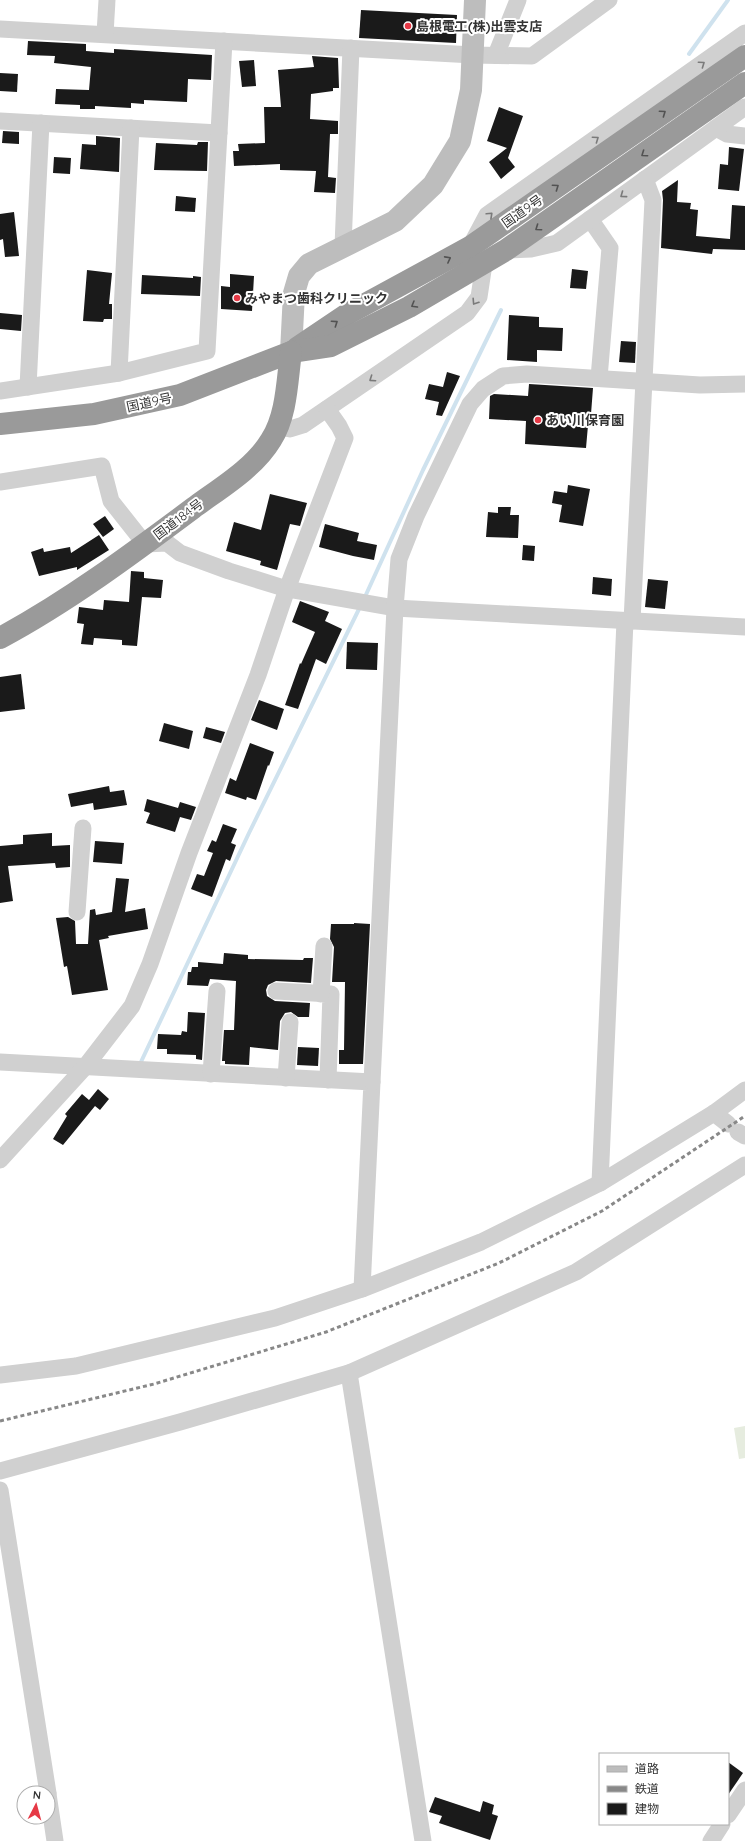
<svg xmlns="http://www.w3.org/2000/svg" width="745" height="1841" viewBox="0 0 745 1841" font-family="Quicksand,'Noto Sans JP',sans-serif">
	<rect width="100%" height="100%" fill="#fff"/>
	<polygon fill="#e6ecdf" points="745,1426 745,1458 739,1459 734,1428"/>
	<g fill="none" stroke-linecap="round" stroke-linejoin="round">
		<g stroke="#cfe2ee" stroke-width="4">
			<polyline points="689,54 728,0"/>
			<polyline points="364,599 423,470 501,310"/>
			<polyline points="138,1064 140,1064 249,833 360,607"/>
		</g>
	</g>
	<g fill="#1a1a1a">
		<polygon points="361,10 457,15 456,43 359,38"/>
		<polygon points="28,41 86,44 86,51 114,53 114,49 212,55 211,80 188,79 187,102 144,100 144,104 131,103 131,108 95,106 95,109 80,109 80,105 55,104 56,89 89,90 91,67 54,63 55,56 27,55"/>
		<polygon points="312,56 338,58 339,88 333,88 333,91 311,94 310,119 338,121 338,134 330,134 328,177 336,178 335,193 314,192 316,171 280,170 280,164 234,166 233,151 239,151 238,144 265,143 264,107 281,107 278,70 314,67"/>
		<polygon points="254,60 256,86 242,87 239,61"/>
		<polygon points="0,73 18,74 17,92 0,91"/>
		<polygon points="499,107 523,116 508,158 515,167 501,179 489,162 507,148 487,141"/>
		<polygon points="3,131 19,132 19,144 2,143"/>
		<polygon points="96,136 120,138 119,172 80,169 82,144 96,145"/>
		<polygon points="198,142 208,142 207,171 154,170 156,143 197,145"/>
		<polygon points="729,147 744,149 739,191 718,189 720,164 728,165"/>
		<polygon points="54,157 71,158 70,174 53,173"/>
		<polygon points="678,180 677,202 691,203 690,209 698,210 696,236 730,239 732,205 745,206 745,250 713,249 712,254 661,248 663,200 662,191"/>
		<polygon points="176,196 196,198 195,212 175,211"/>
		<polygon points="14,212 19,256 5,257 3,239 0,240 0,214"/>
		<polygon points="572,269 588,271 586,289 570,288"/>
		<polygon points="87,270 112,273 109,304 112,304 112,319 104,319 103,322 83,321"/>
		<polygon points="230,274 254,276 252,311 221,309 221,286 230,287"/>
		<polygon points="142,275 193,278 193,276 201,277 200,296 141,294"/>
		<polygon points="0,313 22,315 21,331 0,329"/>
		<polygon points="509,315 539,317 539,327 563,328 562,351 537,350 537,362 507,360"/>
		<polygon points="621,341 636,342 635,363 619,362"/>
		<polygon points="447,372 460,376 442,416 436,415 439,402 425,399 429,384 443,387"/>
		<polygon points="529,384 593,388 591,414 589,414 586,448 525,444 526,421 489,419 490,396 494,394 528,396"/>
		<polygon points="568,485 590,489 583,526 559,522 562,505 552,503 554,491 567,493"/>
		<polygon points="270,494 307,503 300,526 290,524 277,570 260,565 261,561 226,551 234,522 261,530"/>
		<polygon points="498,507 511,507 510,515 519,515 518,538 486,537 488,512 498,513"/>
		<polygon points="105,516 114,529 103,537 93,524"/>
		<polygon points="325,524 359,533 357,541 377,545 374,560 353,556 319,547"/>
		<polygon points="99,535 109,550 77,570 77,567 39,576 31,552 43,548 44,552 70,547 71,553"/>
		<polygon points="523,545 535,546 534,561 522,560"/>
		<polygon points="131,571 144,572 144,578 163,580 161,598 142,597 137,646 122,645 122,640 94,638 93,645 81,644 84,624 77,623 79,607 103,610 104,600 129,602"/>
		<polygon points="593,577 612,579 611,596 592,594"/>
		<polygon points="648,579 668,581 665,609 645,607"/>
		<polygon points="300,601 329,612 325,621 342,629 326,664 316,659 298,709 285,705 300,663 301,664 315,632 292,622"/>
		<polygon points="347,642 378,643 377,670 346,669"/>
		<polygon points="21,674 25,709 0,712 0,677"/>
		<polygon points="259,700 284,709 277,730 251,720"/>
		<polygon points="164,723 193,731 189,749 159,741"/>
		<polygon points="206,727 225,732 221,743 203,738"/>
		<polygon points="250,743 274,752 269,766 268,765 256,800 247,797 246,800 225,793 230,778 236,781"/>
		<polygon points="109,786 110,792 124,790 127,805 94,810 93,803 71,807 68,794"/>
		<polygon points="147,799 178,808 180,802 196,807 191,820 180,817 175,832 146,823 150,813 144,811"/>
		<polygon points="223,824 237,829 231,843 236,845 230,861 226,859 212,897 191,889 197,874 204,876 213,853 207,851 212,840 216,842"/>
		<polygon points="52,833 52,846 70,845 70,867 56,868 55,863 8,866 13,901 0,903 0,846 23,844 23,835"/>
		<polygon points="95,841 124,843 122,864 93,862"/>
		<polygon points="116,878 129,879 125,912 145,908 148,929 108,936 109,938 99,940 108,990 72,995 67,966 64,967 56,918 68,917 75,921 76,944 88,944 90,910 95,909 96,915 112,912"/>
		<polygon points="354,923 370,924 363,1064 339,1064 339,1050 344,1050 345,982 332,982 334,947 330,939 331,924 354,924"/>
		<polygon points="224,953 248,955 248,959 303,960 304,958 313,958 311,983 276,981 268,985 266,990 267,996 275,1001 310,1003 309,1017 298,1017 291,1012 285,1013 280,1021 278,1050 250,1047 249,1065 225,1064 225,1061 222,1061 224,1030 234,1030 236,981 210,979 208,986 187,985 188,972 191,972 192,967 198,967 198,962 223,964"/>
		<polygon points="188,1012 205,1013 202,1060 196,1059 196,1055 167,1054 167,1049 157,1049 158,1034 181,1035 182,1031 187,1032"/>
		<polygon points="298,1047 319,1048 318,1066 297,1065"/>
		<polygon points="98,1089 109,1099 100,1110 95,1106 63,1145 53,1139 67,1116 65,1114 82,1094 89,1100"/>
		<polygon points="728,1762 743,1773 728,1795"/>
		<polygon points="435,1797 480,1812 483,1801 494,1805 492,1814 498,1816 490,1840 439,1823 442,1816 429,1812"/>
	</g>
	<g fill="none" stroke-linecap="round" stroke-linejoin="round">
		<g stroke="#d0d0d0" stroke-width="17">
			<polyline points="0,29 473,55 532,56 609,0"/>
			<polyline points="105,34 107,0"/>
			<polyline points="496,55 518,0"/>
			<polyline points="0,121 219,133"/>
			<polyline points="716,128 727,134 745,136"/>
			<polyline points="590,219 610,248 599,378"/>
			<polyline points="471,245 487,215 745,33"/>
			<polyline points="343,246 351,48"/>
			<polyline points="506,250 531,249 557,243 745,107"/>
			<polyline points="119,373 131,128"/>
			<polyline points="28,387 41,123"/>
			<polyline points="0,391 119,373 207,351 224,41"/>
			<polyline points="279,427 290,429 303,425 467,313 479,297 484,264"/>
			<polyline points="0,482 102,466 111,501 145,544 167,543 180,553 229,571 287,589 395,608 745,627"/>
			<polyline points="632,621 653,200 645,179"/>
			<polyline points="77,912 83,828"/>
			<polyline points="276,991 331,994 328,1080"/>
			<polyline points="321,994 324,946"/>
			<polyline points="0,1062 372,1082 362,1289"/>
			<polyline points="211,1074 217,991"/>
			<polyline points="286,1078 290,1022"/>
			<polyline points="372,1082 395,608 399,559 416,516 470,404 483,389 503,376 527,374 700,385 745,384"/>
			<polyline points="714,1113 728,1124"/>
			<polyline points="738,1132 745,1136"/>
			<polyline points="0,1160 85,1067 132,1006 150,964 189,853 258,675 287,589 345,438 339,426 327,409"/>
			<polyline points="600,1183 625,621"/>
			<polyline points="349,1373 423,1841"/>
			<polyline points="0,1375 76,1366 275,1318 362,1289 481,1242 600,1183 714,1113 745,1090"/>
			<polyline points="0,1471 180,1422 349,1373 576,1272 745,1165"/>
			<polyline points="0,1490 48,1793"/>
			<polyline points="48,1794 55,1841"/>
			<polyline points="728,1815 745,1790"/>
			<polyline points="711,1841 722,1824"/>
		</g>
		<polyline stroke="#bdbdbd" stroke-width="22" points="291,352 294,293 299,276 309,264 395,221 433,185 460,141 471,90 475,0"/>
		<g stroke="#9a9a9a" stroke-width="22">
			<polyline points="297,348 349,313 470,247 745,56"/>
			<polyline points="0,424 94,414 180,395 291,352 331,346 409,307 506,250 745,83"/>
			<path d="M0 638C69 601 133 553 196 506 222 487 254 468 271 440 287 415 287 381 291 352"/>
		</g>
		<polyline stroke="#888" stroke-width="3" stroke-dasharray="4 3" stroke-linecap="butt" points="0,1421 154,1384 326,1332 499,1263 602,1211 745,1116"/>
	</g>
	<defs><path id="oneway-chevron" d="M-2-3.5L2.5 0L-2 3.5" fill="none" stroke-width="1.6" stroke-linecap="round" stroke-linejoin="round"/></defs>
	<g stroke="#7a7a7a">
		<use href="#oneway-chevron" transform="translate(702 64) rotate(-35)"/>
		<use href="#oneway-chevron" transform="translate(596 139) rotate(-35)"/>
		<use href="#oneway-chevron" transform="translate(623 195) rotate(144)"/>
		<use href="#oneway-chevron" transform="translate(490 215) rotate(-43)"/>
		<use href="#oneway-chevron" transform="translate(475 302) rotate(123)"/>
		<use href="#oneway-chevron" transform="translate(372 379) rotate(146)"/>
	</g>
	<g stroke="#525252">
		<use href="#oneway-chevron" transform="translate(663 113) rotate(-35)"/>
		<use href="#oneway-chevron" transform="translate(644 154) rotate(145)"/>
		<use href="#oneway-chevron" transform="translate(556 187) rotate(-35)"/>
		<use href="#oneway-chevron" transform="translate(538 228) rotate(145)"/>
		<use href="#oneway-chevron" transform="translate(448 259) rotate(-28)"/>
		<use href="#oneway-chevron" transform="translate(414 305) rotate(150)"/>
		<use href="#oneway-chevron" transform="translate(335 323) rotate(-34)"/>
	</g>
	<g fill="#e63946" stroke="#fff" stroke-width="1.5">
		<circle cx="408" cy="26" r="4"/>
		<circle cx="237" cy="298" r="4"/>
		<circle cx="538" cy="420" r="4"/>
	</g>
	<g text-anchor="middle" stroke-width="4" stroke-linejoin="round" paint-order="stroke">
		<g font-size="13" font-weight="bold" fill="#333" stroke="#fff" text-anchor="start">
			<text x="416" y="31">島根電工(株)出雲支店</text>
			<text x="245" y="303">みやまつ歯科クリニック</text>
			<text x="546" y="425">あい川保育園</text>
		</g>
		<g font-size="13" fill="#333" stroke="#fff">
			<text transform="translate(522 211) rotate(-35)" y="5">国道9号</text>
			<text transform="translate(149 402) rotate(-12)" y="5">国道9号</text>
			<text transform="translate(178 519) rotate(-37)" y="5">国道184号</text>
		</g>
	</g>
	<rect x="599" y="1753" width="130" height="72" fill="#ffffff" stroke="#adadad"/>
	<rect x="607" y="1766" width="20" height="6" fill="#bdbdbd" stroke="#adadad"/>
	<text x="635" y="1773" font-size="12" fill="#333333">道路</text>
	<rect x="607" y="1786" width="20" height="6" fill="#888888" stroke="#adadad"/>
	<text x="635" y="1793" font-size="12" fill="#333333">鉄道</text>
	<rect x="607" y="1803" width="20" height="12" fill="#1a1a1a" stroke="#adadad"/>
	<text x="635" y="1813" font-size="12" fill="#333333">建物</text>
	<g transform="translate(36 1805) rotate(6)"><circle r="19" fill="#ffffff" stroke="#adadad"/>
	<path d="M0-3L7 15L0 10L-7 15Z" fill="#e63946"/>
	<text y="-6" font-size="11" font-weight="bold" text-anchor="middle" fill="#333333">N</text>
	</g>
</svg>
